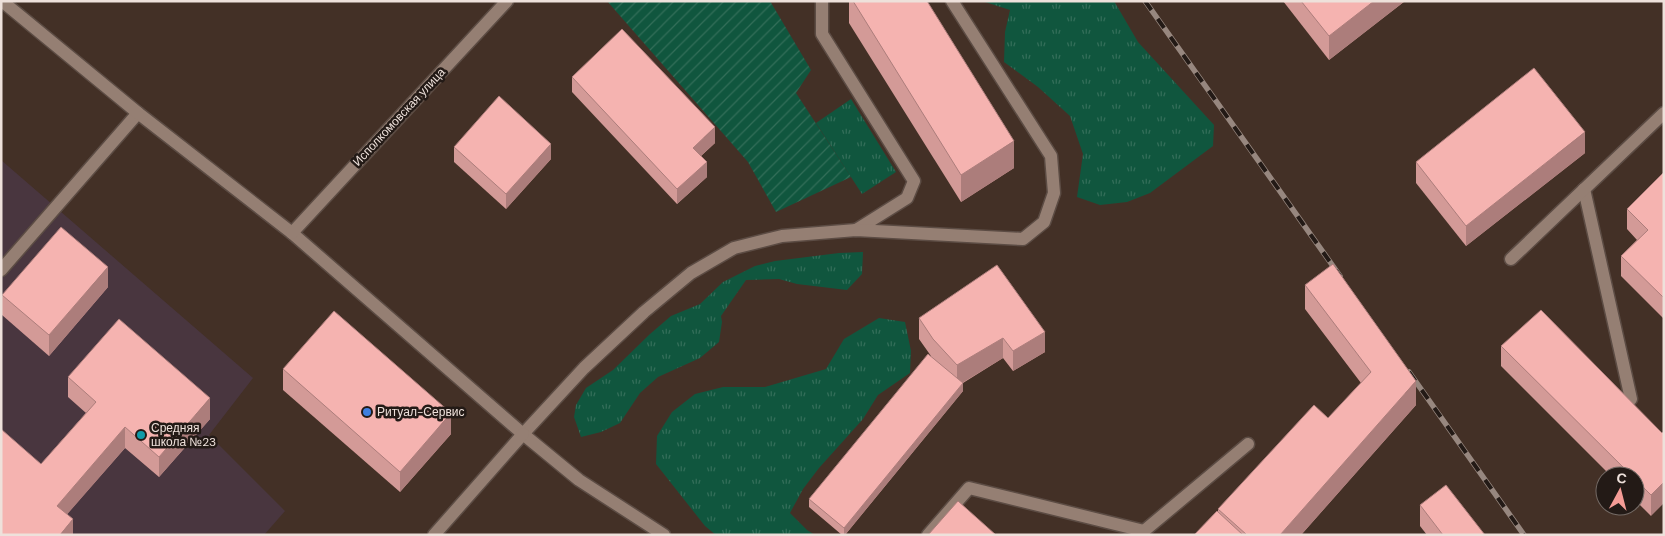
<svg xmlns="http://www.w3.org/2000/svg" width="1665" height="536" viewBox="0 0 1665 536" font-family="'DM Sans',sans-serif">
	<defs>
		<pattern id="grass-tufts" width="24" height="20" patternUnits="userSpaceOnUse" patternTransform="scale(1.25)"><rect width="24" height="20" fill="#10563e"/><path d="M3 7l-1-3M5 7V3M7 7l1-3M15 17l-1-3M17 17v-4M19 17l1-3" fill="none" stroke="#336e59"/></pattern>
		<pattern id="garden-furrows" width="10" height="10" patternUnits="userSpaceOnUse" patternTransform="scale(1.25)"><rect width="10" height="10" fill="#10563e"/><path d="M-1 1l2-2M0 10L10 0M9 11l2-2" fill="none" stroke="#336e59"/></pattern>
	</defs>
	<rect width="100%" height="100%" fill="#433026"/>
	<polygon fill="#49363f" points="1,160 253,378 209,435 285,511 264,535 1,535"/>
	<g fill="url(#grass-tufts)">
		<polygon points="982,1 1114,1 1138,42 1214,125 1213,146 1150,193 1127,202 1100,205 1077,197 1083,154 1070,116 1038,87 1004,62 1005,32 1010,10"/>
		<polygon points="851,99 896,172 862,194 816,123"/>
		<polygon points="863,252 862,274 847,290 797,284 779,279 746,280 721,316 722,322 719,342 700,358 658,377 640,393 620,423 601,432 581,437 574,417 576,405 586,388 613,370 650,334 671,316 700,304 723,282 755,266 775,261 839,253"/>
		<polygon points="879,318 905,322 911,351 910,373 878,395 863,419 819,468 803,489 790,513 807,530 815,535 716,535 705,526 656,464 657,436 672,412 695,394 723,387 765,387 826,369 844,339"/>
	</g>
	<polygon fill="url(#garden-furrows)" points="607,1 770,1 811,70 796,93 851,177 776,212 748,162"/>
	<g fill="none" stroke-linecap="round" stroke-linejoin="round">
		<defs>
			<g id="lane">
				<polyline points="822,1 822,34 914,181 907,198 856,230"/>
				<polyline points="1584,189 1631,399"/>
				<polyline points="1511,259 1664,113"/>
				<polyline points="1,270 138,113"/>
				<polyline points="523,434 584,368 644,312 691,273 734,248 782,236 856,230 1023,239 1044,222 1054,193 1051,156 952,1"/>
				<polyline points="928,535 969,488 1144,531 1248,444"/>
			</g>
			<g id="street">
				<polyline points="2,1 138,113 292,233 523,434 579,480 664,535"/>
				<polyline points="292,233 507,1"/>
				<polyline points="434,535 523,434"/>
			</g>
		</defs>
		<use href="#lane" stroke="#5c4c44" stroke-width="15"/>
		<use href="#street" stroke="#5c4c44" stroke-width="15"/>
		<use href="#lane" stroke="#957f73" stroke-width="12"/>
		<use href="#street" stroke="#957f73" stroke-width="12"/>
		<defs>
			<g id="rail">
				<polyline points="1145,1 1340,276"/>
				<polyline points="1409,372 1524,535"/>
			</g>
		</defs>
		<use href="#rail" stroke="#97877f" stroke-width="5.5"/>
		<use href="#rail" stroke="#231a16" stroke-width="4" stroke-dasharray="11" stroke-linecap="butt"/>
	</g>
	<g fill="#d39a97">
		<polygon points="849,1 927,1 1014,168 961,202 849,23"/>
		<polygon points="1283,1 1405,1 1329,60"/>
		<polygon points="572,77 715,143 701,156 707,177 677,204 572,92"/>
		<polygon points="454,147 551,159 506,209 454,162"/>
		<polygon points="1585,153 1466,246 1416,183 1416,162"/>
		<polygon points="1664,172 1664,319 1621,276 1621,256 1637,240 1627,229 1627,209"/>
		<polygon points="1305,285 1416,405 1301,535 1194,535 1218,512 1218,509 1328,418 1361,383 1305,309"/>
		<polygon points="108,287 49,356 2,315 2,295"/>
		<polygon points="919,318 1045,332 1045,352 1013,371 1003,358 963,383 963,391 845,535 842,535 809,507 809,499 931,356 919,339"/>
		<polygon points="1501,346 1662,433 1651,516 1635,500 1635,476 1611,476 1501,366"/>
		<polygon points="283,369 451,434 400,492 283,390"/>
		<polygon points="68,377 210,419 159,477 125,448 67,514 73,535 41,464 86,413 68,397"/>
		<polygon points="1420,505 1485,535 1427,535 1420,526"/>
	</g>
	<g fill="#ac7d7b">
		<polygon points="1374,1 1405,1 1329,60 1329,36"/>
		<polygon points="715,127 715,143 693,163 693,148"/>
		<polygon points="1585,132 1585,153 1466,246 1466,226"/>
		<polygon points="1014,141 1014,168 961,202 961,175"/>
		<polygon points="551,144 551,159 506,209 506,194"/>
		<polygon points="707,162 707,177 677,204 677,189"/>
		<polygon points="108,267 108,287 49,356 49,335"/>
		<polygon points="1045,332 1045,352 1013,371 1013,351"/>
		<polygon points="1003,338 1003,358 957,386 957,365"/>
		<polygon points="1416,381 1416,405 1301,535 1280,535"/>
		<polygon points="963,383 963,391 845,535 844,535 844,528"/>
		<polygon points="210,398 210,419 159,477 159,457"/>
		<polygon points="451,413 451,434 400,492 400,472"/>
		<polygon points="125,427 125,448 57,526 57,506"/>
		<polygon points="1664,482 1664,503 1651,516 1651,495"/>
		<polygon points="73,519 73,535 60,535"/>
	</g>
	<g fill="#f5b3b0" stroke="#ac7d7b">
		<polygon points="853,1 927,1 1014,141 961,175"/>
		<polygon points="1301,1 1374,1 1329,36"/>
		<polygon points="622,29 715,127 693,148 707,162 677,189 572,77"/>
		<polygon points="1534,68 1585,132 1466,226 1416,162"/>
		<polygon points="499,96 551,144 506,194 454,147"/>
		<polygon points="1664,172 1664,298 1621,256 1648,230 1627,209"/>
		<polygon points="61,227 108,267 49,335 2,295"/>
		<polygon points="1333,264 1416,381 1280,535 1247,535 1218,509 1314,405 1328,418 1371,372 1305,285"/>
		<polygon points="997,265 1045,332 1013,351 1003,338 957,365 933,339 919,318"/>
		<polygon points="1541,310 1662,433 1664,431 1664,482 1651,495 1635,479 1635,476 1632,476 1501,346"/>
		<polygon points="334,311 451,413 400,472 283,369"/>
		<polygon points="119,319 210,398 159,457 125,427 57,506 73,519 60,535 1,535 1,429 41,464 96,402 68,377"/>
		<polygon points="928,354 963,383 844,528 809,499"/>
		<polygon points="1446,485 1485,535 1443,535 1420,505"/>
		<polygon points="958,501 996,535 928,535"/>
		<polygon points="1217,511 1243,535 1194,535"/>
	</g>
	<circle fill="#3f7fe0" stroke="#231a16" stroke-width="2" cx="367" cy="412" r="5"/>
	<circle fill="#0f9aa8" stroke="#231a16" stroke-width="2" cx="141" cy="435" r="5"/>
	<g text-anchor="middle" stroke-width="5" stroke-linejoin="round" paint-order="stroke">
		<g font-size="12" fill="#eee1db" stroke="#231a16">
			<text transform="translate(399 117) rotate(-47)" y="4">Исполкомовская улица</text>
		</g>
		<g font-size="12" fill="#eee1db" stroke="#231a16" text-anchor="start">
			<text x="377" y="416">Ритуал-Сервис</text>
			<text x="151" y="432">Средняя<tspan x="151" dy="14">школа №23</tspan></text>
		</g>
	</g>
	<rect width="1665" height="536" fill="none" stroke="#eee1db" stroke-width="5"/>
	<g transform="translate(1620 491) rotate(7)"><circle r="24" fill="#231a16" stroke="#746a65"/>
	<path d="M0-4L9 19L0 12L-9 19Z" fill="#f59c96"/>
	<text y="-8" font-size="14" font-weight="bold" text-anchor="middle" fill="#eee1db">С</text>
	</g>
</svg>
